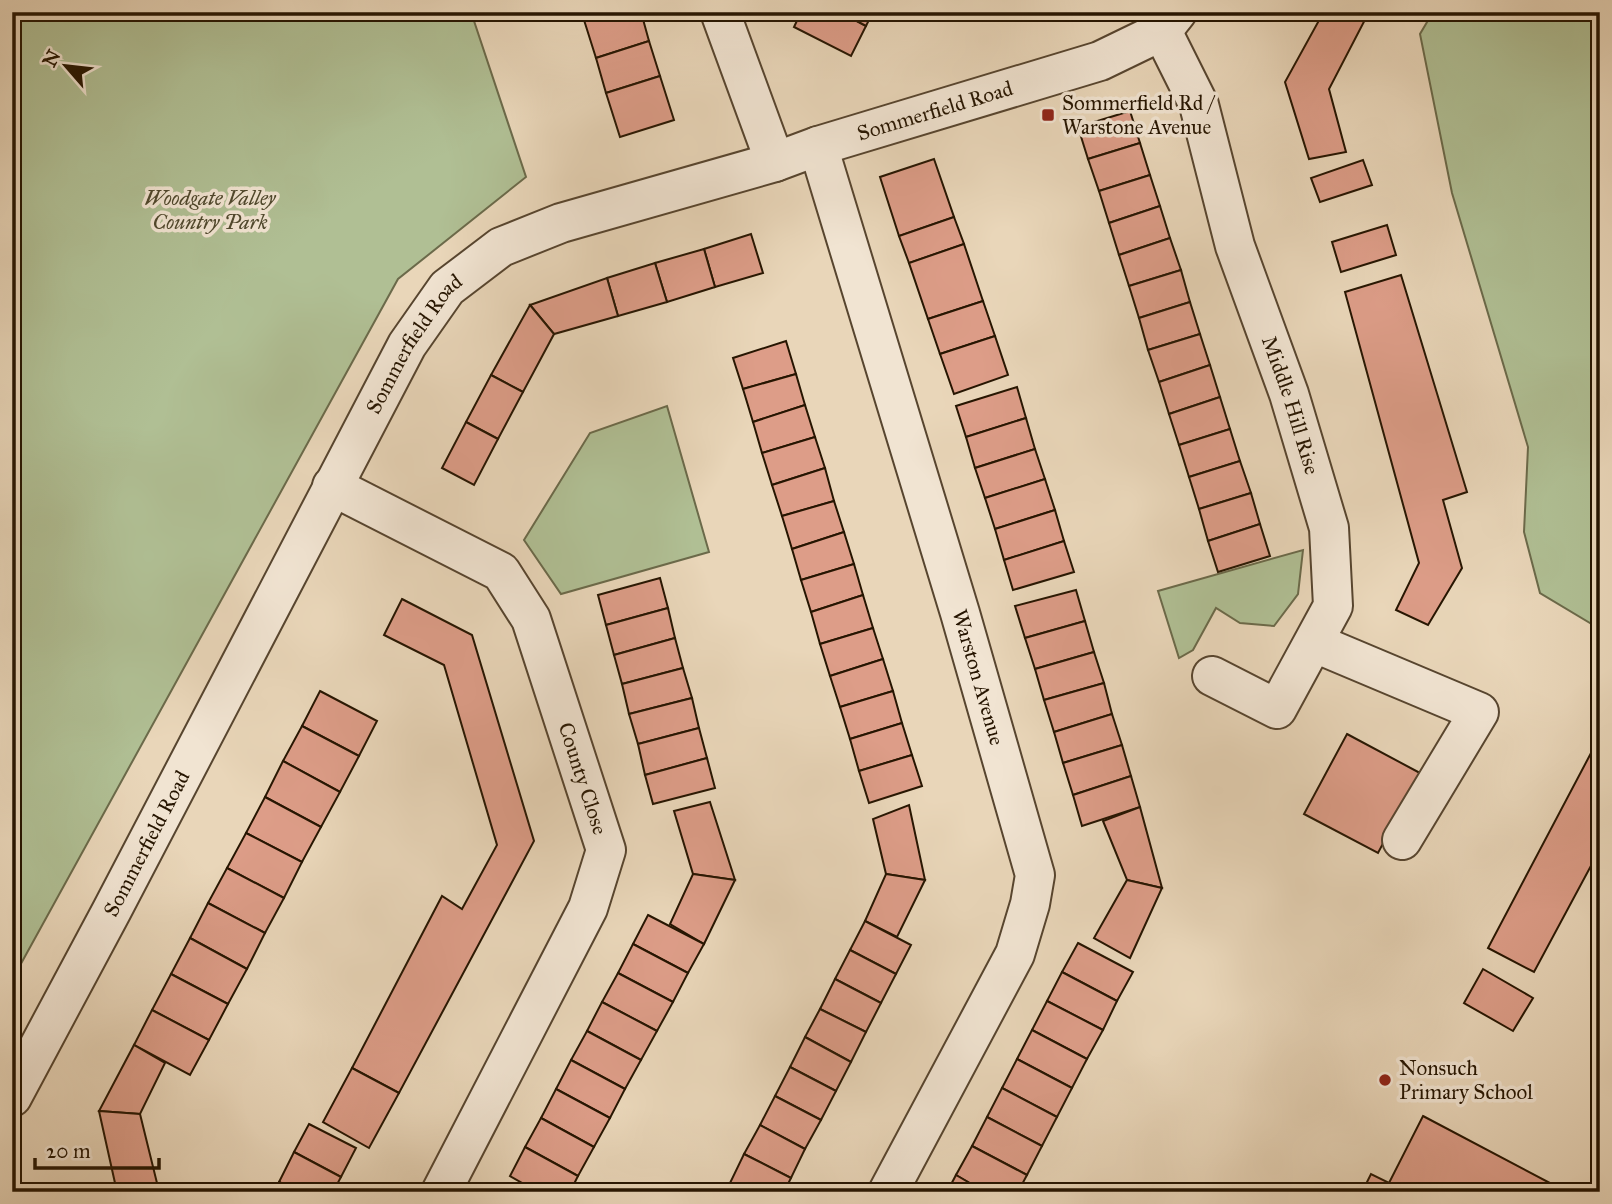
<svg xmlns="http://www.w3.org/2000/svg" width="1612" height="1204" viewBox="0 0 1612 1204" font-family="'IM FELL Great Primer',serif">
	<rect width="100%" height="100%" fill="#e9d6b9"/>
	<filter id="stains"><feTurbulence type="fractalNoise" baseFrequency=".00286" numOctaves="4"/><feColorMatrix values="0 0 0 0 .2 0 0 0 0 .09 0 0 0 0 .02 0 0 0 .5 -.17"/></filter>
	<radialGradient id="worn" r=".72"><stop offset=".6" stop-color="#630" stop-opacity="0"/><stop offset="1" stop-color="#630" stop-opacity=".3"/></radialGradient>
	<g fill="#b0bf94" stroke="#6b6a4a" stroke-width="2">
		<polygon points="12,12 471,12 526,177 398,279 12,980"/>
		<polygon points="1433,12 1600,12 1600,629 1540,593 1524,532 1528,447 1452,193 1420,34"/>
		<polygon points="667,406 709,552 561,594 524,540 590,433"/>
		<polygon points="1303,550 1298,594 1274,626 1240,623 1216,608 1193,650 1179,658 1158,591"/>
	</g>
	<g fill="#dd9d88" stroke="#261501" stroke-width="2">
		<polygon points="582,12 609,12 584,20"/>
		<polygon points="609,12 641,12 649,41 596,58 584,20"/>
		<polygon points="801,12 840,12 866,26 851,56 794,27"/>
		<polygon points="840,12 873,12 866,26"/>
		<polygon points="1316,12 1369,12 1329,89 1346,152 1309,159 1285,82 1322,15"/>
		<polygon points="649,41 660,76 606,93 596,58"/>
		<polygon points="660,76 674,120 620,137 606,93"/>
		<polygon points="1130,111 1140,143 1088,159 1078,127"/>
		<polygon points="1140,143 1150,175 1099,191 1088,159"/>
		<polygon points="934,159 954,217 899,236 880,177"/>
		<polygon points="1363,160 1372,185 1320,202 1311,178"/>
		<polygon points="1150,175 1160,206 1109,223 1099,191"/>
		<polygon points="1160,206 1170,238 1119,255 1109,223"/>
		<polygon points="954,217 964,244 909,263 899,236"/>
		<polygon points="1387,225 1396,255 1341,272 1332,242"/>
		<polygon points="751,234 763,273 715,287 704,249"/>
		<polygon points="1170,238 1181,270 1129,286 1119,255"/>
		<polygon points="964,244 983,301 928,319 909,263"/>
		<polygon points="704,249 715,287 667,302 655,263"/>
		<polygon points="655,263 667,302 618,316 607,278"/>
		<polygon points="1181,270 1190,302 1139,318 1129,286"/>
		<polygon points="1401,275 1467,492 1443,500 1462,568 1428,625 1396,610 1419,563 1345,292"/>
		<polygon points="607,278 618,316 554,334 530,305"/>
		<polygon points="983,301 995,336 940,354 928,319"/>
		<polygon points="1190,302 1200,334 1148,350 1139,318"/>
		<polygon points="530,305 554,334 523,392 491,375"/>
		<polygon points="1200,334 1210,365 1159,382 1148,350"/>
		<polygon points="995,336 1008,375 954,394 940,354"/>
		<polygon points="786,341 796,374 743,389 733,358"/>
		<polygon points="1210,365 1220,397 1169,414 1159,382"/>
		<polygon points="796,374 805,405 753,422 743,389"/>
		<polygon points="491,375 523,392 498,439 466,422"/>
		<polygon points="1017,387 1026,418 966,437 956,406"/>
		<polygon points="1220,397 1230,429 1179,445 1169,414"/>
		<polygon points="805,405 815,437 762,453 753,422"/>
		<polygon points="1026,418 1035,449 975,468 966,437"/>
		<polygon points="466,422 498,439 474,485 442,468"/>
		<polygon points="1230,429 1240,461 1189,477 1179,445"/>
		<polygon points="815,437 825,468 772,485 762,453"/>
		<polygon points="1035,449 1045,479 985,498 975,468"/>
		<polygon points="1240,461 1251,493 1199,509 1189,477"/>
		<polygon points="825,468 834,501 782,516 772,485"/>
		<polygon points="1045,479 1055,510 995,529 985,498"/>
		<polygon points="1251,493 1260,524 1208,541 1199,509"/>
		<polygon points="834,501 844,532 792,549 782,516"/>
		<polygon points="1055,510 1064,541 1004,560 995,529"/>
		<polygon points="1260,524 1270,556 1218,572 1208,541"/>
		<polygon points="844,532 854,564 801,580 792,549"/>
		<polygon points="1064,541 1074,572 1013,590 1004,560"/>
		<polygon points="854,564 863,595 811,612 801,580"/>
		<polygon points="660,578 668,608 606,625 598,595"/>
		<polygon points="1076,590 1085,621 1025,638 1015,606"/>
		<polygon points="863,595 873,628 820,644 811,612"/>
		<polygon points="402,599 472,635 534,841 399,1093 352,1068 442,896 462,909 497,845 444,665 384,635"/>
		<polygon points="668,608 675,638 614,655 606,625"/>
		<polygon points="1085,621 1094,652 1035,669 1025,638"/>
		<polygon points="873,628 883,659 830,676 820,644"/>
		<polygon points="675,638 683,668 622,684 614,655"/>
		<polygon points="1094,652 1104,683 1044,700 1035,669"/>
		<polygon points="883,659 893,691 840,707 830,676"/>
		<polygon points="683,668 692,698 629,714 622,684"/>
		<polygon points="1104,683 1112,714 1054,732 1044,700"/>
		<polygon points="320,691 377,721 359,756 302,726"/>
		<polygon points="893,691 902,723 850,739 840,707"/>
		<polygon points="692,698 699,728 638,744 629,714"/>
		<polygon points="1112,714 1122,745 1063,763 1054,732"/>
		<polygon points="902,723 912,755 859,771 850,739"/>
		<polygon points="302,726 359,756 340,792 283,761"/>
		<polygon points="699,728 707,758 645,775 638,744"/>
		<polygon points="1347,734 1420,773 1378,853 1304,814"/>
		<polygon points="1600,736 1600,849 1534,972 1488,948"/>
		<polygon points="1122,745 1131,776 1073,795 1063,763"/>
		<polygon points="912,755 922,786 869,803 859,771"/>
		<polygon points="707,758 715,788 653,804 645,775"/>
		<polygon points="283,761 340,792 321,827 265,797"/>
		<polygon points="1131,776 1140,807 1082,826 1073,795"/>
		<polygon points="265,797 321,827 302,862 246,833"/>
		<polygon points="710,802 735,880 693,874 674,811"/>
		<polygon points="909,805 925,880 886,874 873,819"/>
		<polygon points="1140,807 1162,888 1127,880 1103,821"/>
		<polygon points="246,833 302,862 284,898 227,868"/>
		<polygon points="227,868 284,898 265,933 208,903"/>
		<polygon points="693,874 735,880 704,944 670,924"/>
		<polygon points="886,874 925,880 897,937 865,921"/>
		<polygon points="1127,880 1162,888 1130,958 1094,938"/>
		<polygon points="208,903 265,933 247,969 190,938"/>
		<polygon points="648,915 704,944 688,973 633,944"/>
		<polygon points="865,921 911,945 896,974 850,950"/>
		<polygon points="190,938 247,969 228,1004 171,974"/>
		<polygon points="1078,943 1133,972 1117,1001 1062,972"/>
		<polygon points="633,944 688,973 673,1002 618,973"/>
		<polygon points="850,950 896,974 881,1003 835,979"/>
		<polygon points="1483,969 1533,998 1513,1031 1464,1003"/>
		<polygon points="1062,972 1117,1001 1103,1030 1047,1001"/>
		<polygon points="618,973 673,1002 657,1031 602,1002"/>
		<polygon points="171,974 228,1004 209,1040 152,1010"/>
		<polygon points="835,979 881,1003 866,1032 820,1009"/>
		<polygon points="1047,1001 1103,1030 1087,1059 1032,1030"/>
		<polygon points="602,1002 657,1031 641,1060 587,1031"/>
		<polygon points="820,1009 866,1032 851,1062 805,1037"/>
		<polygon points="152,1010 209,1040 190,1075 134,1045"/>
		<polygon points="1032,1030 1087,1059 1072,1088 1017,1059"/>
		<polygon points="587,1031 641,1060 625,1089 571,1060"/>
		<polygon points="805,1037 851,1062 836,1091 790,1067"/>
		<polygon points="134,1045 165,1063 140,1114 99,1111"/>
		<polygon points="1017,1059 1072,1088 1057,1117 1002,1088"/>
		<polygon points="571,1060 625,1089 610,1118 556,1089"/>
		<polygon points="790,1067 836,1091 821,1120 775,1096"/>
		<polygon points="352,1068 399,1093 369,1148 323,1122"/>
		<polygon points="1002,1088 1057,1117 1042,1146 987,1117"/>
		<polygon points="556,1089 610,1118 594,1147 541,1118"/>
		<polygon points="775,1096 821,1120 805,1149 760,1125"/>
		<polygon points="99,1111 140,1114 157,1183 129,1192 117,1192"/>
		<polygon points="1423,1116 1567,1192 1362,1192 1371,1174 1389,1183"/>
		<polygon points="987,1117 1042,1146 1027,1175 972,1146"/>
		<polygon points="541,1118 594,1147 578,1176 525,1147"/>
		<polygon points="309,1124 356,1148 341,1177 294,1152"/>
		<polygon points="760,1125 805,1149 791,1178 744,1154"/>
		<polygon points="972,1146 1027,1175 1018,1192 985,1192 956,1175"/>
		<polygon points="525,1147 578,1176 570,1192 538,1192 510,1176"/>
		<polygon points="294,1152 341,1177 333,1192 299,1192 279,1182"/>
		<polygon points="744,1154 791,1178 784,1192 746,1192 730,1183"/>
		<polygon points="956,1175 985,1192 947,1192"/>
		<polygon points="279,1182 299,1192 274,1192"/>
	</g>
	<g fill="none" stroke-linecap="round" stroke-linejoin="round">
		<defs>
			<g id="minor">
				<polyline points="720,12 775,162"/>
				<path id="s1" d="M1162 31 1199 105 1235 246 1289 394 1329 528 1333 606 1277 709 1212 676"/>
				<path id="s2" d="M818 146 960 613 1035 875 1030 904 1015 954 888 1192"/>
				<path id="s3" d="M332 486 501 572 531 619 606 850 588 908 441 1192"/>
				<polyline points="1315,643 1479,712 1402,840"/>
				<path id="s4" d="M12 1097 112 910 407 345 447 288 501 247 561 223 775 162 818 146 1100 61 1162 31 1177 12"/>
			</g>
		</defs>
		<use href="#minor" stroke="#57452f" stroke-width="42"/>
		<use href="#minor" stroke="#f1e4d2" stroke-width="38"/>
	</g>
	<g fill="#8f2418" stroke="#f1e4d2" stroke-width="2.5">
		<rect x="1041" y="108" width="14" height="14" rx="3.5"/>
		<circle cx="1385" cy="1080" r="7"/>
	</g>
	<g text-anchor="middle" stroke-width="7" stroke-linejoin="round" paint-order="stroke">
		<g font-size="21" fill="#261501" stroke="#f1e4d2" text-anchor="start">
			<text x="1062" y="110">Sommerfield Rd /<tspan x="1062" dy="24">Warstone Avenue</tspan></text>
			<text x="1399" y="1075">Nonsuch<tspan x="1399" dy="24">Primary School</tspan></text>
		</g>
		<g font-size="21" fill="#261501" stroke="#f1e4d2">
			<text dy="7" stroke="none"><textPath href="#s4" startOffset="1442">Sommerfield Road</textPath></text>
			<text dy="7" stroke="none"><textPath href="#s4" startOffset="854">Sommerfield Road</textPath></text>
			<text dy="7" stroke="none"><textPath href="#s1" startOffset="397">Middle Hill Rise</textPath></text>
			<text dy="7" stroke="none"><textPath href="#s2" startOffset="555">Warston Avenue</textPath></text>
			<text dy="7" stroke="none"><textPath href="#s3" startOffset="413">County Close</textPath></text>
			<text dy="7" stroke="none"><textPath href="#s4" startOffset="287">Sommerfield Road</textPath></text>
		</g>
		<g font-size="21" font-style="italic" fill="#4f482d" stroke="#f1e4d2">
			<text x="210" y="205">Woodgate Valley<tspan x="210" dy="24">Country Park</tspan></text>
		</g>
	</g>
	<rect width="1612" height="1204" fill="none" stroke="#e9d6b9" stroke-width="42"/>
	<rect x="14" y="14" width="1584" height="1176" fill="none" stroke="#261501" stroke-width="3.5"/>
	<rect x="21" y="21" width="1570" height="1162" fill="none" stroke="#261501" stroke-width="2"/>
	<g transform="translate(66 66) rotate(298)" stroke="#f1e4d2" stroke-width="5" paint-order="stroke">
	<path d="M0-5L12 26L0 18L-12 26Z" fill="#261501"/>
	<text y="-10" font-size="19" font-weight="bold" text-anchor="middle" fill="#261501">N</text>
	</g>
	<path d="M35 1158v10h124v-10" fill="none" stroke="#261501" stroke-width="3.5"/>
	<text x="46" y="1158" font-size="21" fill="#261501" stroke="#f1e4d2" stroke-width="5" paint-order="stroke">20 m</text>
	<rect width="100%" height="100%" filter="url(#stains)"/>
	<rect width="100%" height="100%" fill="url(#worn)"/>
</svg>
